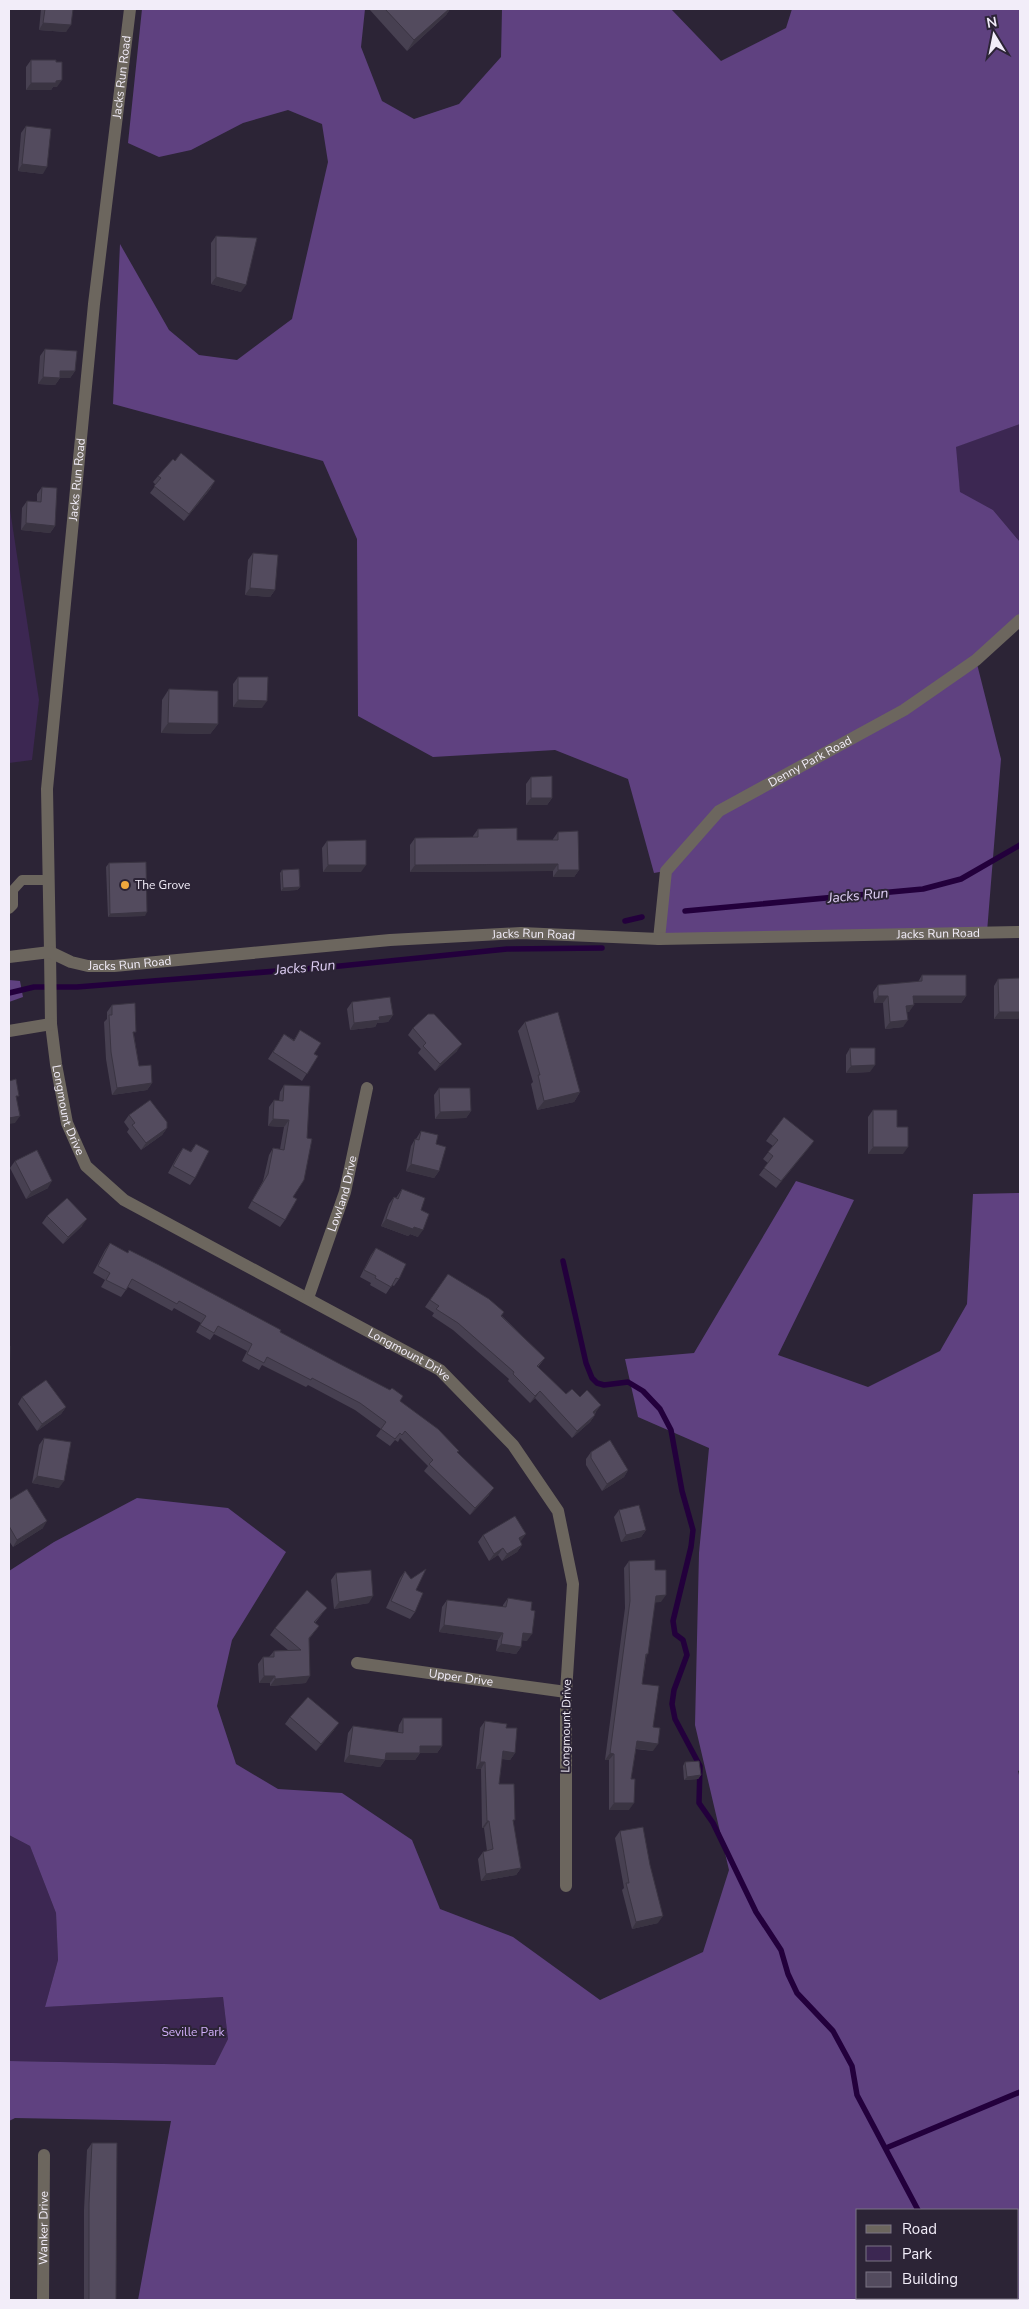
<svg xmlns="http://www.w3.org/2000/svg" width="1029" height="2309" viewBox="0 0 1029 2309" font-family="'Nunito Sans',sans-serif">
	<rect width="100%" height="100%" fill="#2c2436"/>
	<g fill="#3c2752">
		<polygon points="1020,424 1020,542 993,510 960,493 955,447"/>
		<polygon points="9,503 39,700 32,760 9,763"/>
		<polygon points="9,1835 30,1846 56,1913 58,1960 45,2007 223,1997 228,2039 215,2065 9,2061"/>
	</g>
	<g fill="#5f4180" fill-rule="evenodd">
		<polygon points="142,9 365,9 361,47 382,101 414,119 459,104 501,57 502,9 671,9 721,61 786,28 792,9 1020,9 1020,424 956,447 960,492 993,510 1020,542 1020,620 976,660 1001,759 987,932 659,939 665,871 654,873 628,779 555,750 433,757 358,716 357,539 323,461 113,404 120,244 169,330 199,355 237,360 292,319 328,162 322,124 288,110 243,123 191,150 159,157 128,143"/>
		<polygon points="9,980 20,981 23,997 9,1002"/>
		<path d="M796 1181 854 1200 778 1355 868 1387 940 1351 967 1304 973 1194 1020 1193V1770L1018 1771 1020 1779V2300H138L171 2121 15 2118 9 2121V2061L215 2065 228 2039 223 1997 45 2007 58 1960 56 1913 30 1846 9 1835V1571L54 1542 137 1498 228 1508 286 1552 232 1640 217 1706 236 1764 278 1789 342 1793 412 1840 440 1909 513 1937 600 2000 703 1952 729 1870 695 1725 699 1553 709 1448 638 1417 625 1359 694 1353ZM858 2210H1018V2298H858Z"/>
	</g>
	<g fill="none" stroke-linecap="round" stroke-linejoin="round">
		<g stroke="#23003c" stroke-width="5.5">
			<polyline points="685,911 923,889 961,879 1020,845"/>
			<polyline points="625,921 642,917"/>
			<polyline points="9,993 34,987 77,987 340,966 507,949 602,948"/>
			<polyline points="563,1261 586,1363 592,1378 597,1383 604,1385 628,1382 643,1391 660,1409 671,1430 682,1491 693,1530 691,1547 673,1621 675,1634 683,1640 687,1655 674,1690 672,1704 675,1719 700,1766 699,1803 713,1823 756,1912 781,1950 788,1974 797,1993 833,2031 852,2066 857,2095 918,2210"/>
			<polyline points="886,2148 1020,2092"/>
			<polyline points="933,2298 933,2300"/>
		</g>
		<polyline stroke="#6c665e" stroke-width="10" points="9,909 13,905 13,890 22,880 49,880"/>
		<g stroke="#6c665e" stroke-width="12">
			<path id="s1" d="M659 939 666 871 719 811 904 710 976 660 1020 620"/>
			<path id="s2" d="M50 952 51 1024 56 1064 67 1123 86 1166 124 1200 440 1370 513 1445 558 1511 573 1584 566 1692V1886"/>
			<polyline points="9,1031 51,1024"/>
			<path id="s3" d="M308 1298 345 1192 367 1088"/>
			<path id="s4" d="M357 1663 566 1692"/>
			<path id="s5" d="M43 2300 44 2155"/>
		</g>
		<g stroke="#6c665e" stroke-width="12">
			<path id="s6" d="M50 952 47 789 94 304 130 9"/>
			<path id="s7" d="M9 957 50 952 71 962 88 966H114L390 940 521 933 659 939 1020 932"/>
		</g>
	</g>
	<g fill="#474051">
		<polygon points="41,9 73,9 66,32 39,30"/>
		<polygon points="371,9 450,9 446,15 407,51 370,10"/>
		<polygon points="31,60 57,87 53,87 51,90 26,90 26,67"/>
		<polygon points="26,126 43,174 18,171 21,133"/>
		<polygon points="216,236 241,292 211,284 211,243"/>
		<polygon points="45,349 75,371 70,378 60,378 55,385 38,384 40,356"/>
		<polygon points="158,476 211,488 184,521 150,493 156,485 153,482"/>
		<polygon points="42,487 55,526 50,533 21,530 22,508 27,501 37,501 37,494"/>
		<polygon points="253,553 275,590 270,597 245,595 248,560"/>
		<polygon points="238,677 262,708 233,707 233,684"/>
		<polygon points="169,689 218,724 210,734 161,733 162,700"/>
		<polygon points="531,777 552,798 547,805 526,805 526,784"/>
		<polygon points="478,829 517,840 553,840 553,839 558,832 579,870 574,877 553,877 553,871 410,872 410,845 415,838 473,837 473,836"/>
		<polygon points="327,841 361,872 323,872 322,848"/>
		<polygon points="109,863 145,916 108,917 106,867"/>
		<polygon points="282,870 300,887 297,890 281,891 280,873"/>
		<polygon points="922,975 966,996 961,1003 913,1003 909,1012 907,1012 903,1027 885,1029 883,1003 874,1003 873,992 878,985 918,982"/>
		<polygon points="1020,978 1020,1016 1018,1019 994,1019 994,986 998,979"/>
		<polygon points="352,1002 393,1015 388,1022 377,1023 375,1027 350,1030 347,1009"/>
		<polygon points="112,1005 134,1035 139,1066 152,1083 147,1090 112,1095 106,1059 104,1022 107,1019 107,1012"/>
		<polygon points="525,1022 580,1092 574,1102 537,1110 531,1084 533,1082 518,1031"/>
		<polygon points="413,1028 457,1051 435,1071 418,1053 421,1049 408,1035"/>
		<polygon points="300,1030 314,1054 318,1056 302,1081 268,1059 284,1034 294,1040"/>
		<polygon points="850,1048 870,1072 846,1073 846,1055"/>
		<polygon points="284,1085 310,1086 293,1197 285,1220 280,1227 248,1208 263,1181 269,1155 273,1148 280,1149 284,1127 268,1126 269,1107 274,1100 279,1101 280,1092"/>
		<polygon points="439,1088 471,1111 466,1118 435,1119 434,1095"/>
		<polygon points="873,1110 897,1127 903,1154 868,1154 868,1117"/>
		<polygon points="129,1115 167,1128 162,1135 141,1150 127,1132 129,1129 124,1122"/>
		<polygon points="421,1131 436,1144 439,1171 434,1178 406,1171 411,1146 415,1139 416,1139"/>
		<polygon points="771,1134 814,1141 776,1188 759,1175 768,1163 763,1159 773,1146 766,1141"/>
		<polygon points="196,1144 195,1178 190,1185 168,1173 178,1155 183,1148 190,1152"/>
		<polygon points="15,1161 48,1188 26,1199 10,1168"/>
		<polygon points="402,1189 421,1210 418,1237 410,1234 408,1236 381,1226 389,1204 394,1197 396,1198"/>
		<polygon points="47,1216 82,1226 63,1244 42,1223"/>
		<polygon points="110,1243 127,1253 129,1250 280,1332 400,1401 458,1453 489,1495 470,1515 424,1471 428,1466 400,1438 398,1442 395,1440 390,1446 376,1436 381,1429 355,1410 308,1385 306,1387 262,1365 259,1370 242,1361 247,1351 214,1334 210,1340 196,1332 201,1323 174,1308 172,1311 128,1287 121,1297 101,1287 105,1280 93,1273 105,1250"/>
		<polygon points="376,1248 399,1279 394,1286 392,1285 386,1294 370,1285 371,1283 360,1277 371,1255"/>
		<polygon points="448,1274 502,1316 545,1358 538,1367 566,1394 580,1397 596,1412 595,1414 595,1415 590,1422 572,1438 535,1398 530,1403 508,1381 509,1379 453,1330 432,1316 434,1313 425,1307"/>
		<polygon points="22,1397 66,1407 61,1414 37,1431 18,1404"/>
		<polygon points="44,1438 59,1488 32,1483 39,1445"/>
		<polygon points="591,1452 628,1470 624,1477 602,1491 586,1465 586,1459"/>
		<polygon points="9,1500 43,1528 13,1547 9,1541"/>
		<polygon points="619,1510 646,1530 641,1537 621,1542 614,1517"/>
		<polygon points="483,1535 520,1541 522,1545 517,1552 502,1561 498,1555 489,1561 478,1542"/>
		<polygon points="629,1561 655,1570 661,1602 655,1602 642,1684 653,1727 653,1751 636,1749 631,1779 629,1810 609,1810 609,1760 605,1760 625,1608 624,1568"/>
		<polygon points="405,1571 416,1590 415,1612 410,1619 386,1608 400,1578"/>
		<polygon points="336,1573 369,1603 334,1609 331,1580"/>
		<polygon points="508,1598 527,1641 522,1640 521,1647 516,1654 496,1651 498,1640 439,1632 442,1607 447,1600 503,1607 503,1605"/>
		<polygon points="322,1614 315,1623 319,1626 309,1639 306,1683 270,1686 270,1683 259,1683 258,1664 263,1657 269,1657 274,1651 288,1650 270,1635 275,1628"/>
		<polygon points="290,1717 334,1730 316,1751 285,1724"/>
		<polygon points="403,1718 442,1746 437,1753 420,1753 415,1760 385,1760 380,1767 344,1762 348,1733 353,1726 398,1732 399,1725"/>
		<polygon points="485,1721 506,1728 515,1753 510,1760 502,1759 499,1784 513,1823 521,1868 516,1875 481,1881 478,1859 483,1852 487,1851 484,1828 482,1828 481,1769 476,1769 480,1728"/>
		<polygon points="685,1762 701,1775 698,1779 684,1780 683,1766"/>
		<polygon points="620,1831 658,1923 632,1929 622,1890 624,1888 615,1838"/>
		<polygon points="92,2143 116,2300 84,2300 84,2210 87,2150"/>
	</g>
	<g fill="#3a3442">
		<polygon points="449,9 450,9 446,15 407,51 414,40"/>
		<polygon points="43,23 71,25 66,32 39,30"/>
		<polygon points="62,80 57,87 53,87 51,90 26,90 31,83"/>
		<polygon points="22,164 47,167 43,174 18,171"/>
		<polygon points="216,277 246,285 241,292 211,284"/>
		<polygon points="60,371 75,371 70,378 60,378 55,385 38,384 43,377"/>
		<polygon points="215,481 211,488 184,521 189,514"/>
		<polygon points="26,523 55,526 50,533 21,530"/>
		<polygon points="250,588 275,590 270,597 245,595"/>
		<polygon points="238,700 267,701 262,708 233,707"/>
		<polygon points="168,723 218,724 210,734 161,733"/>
		<polygon points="531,798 552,798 547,805 526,805"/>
		<polygon points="558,864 553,871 410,872 415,865"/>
		<polygon points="328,865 366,865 361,872 323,872"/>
		<polygon points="558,870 579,870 574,877 553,877"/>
		<polygon points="300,887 297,890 281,891 283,888"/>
		<polygon points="147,912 145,916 108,917 110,914"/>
		<polygon points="878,996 888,996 883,1003 874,1003"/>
		<polygon points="913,996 966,996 961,1003 908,1003"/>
		<polygon points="914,1005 909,1012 902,1013 906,1006"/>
		<polygon points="999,1012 1020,1012 1020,1016 1018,1019 994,1019"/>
		<polygon points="393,1015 388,1022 377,1023 375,1027 350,1030 354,1023 379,1017"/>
		<polygon points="908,1020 903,1027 885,1029 890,1022"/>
		<polygon points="462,1044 457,1051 435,1071 440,1064"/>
		<polygon points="875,1065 870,1072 846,1073 851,1066"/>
		<polygon points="152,1083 147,1090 112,1095 117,1088"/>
		<polygon points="580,1092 574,1102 537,1110 544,1101"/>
		<polygon points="471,1111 466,1118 435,1119 440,1112"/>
		<polygon points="20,1116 15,1123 9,1124 9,1118"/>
		<polygon points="273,1119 289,1120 284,1127 268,1126"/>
		<polygon points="167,1128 162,1135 141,1150 146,1143"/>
		<polygon points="814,1141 809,1148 776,1188 781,1181"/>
		<polygon points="873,1147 908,1147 903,1154 868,1154"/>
		<polygon points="411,1164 439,1171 434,1178 406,1171"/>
		<polygon points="52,1181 48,1188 26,1199 31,1192"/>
		<polygon points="87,1219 82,1226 63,1244 68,1237"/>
		<polygon points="386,1219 414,1227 423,1230 418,1237 410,1234 408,1236 381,1226"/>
		<polygon points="540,1391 535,1398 530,1403 535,1396"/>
		<polygon points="601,1405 596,1412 588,1419 593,1412"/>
		<polygon points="66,1407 61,1414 37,1431 42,1424"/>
		<polygon points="595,1415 590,1422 572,1438 577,1431"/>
		<polygon points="628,1470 624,1477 602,1491 607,1484"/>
		<polygon points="37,1476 64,1481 59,1488 32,1483"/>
		<polygon points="494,1488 489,1495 470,1515 475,1508"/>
		<polygon points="47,1521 43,1528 13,1547 17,1540"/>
		<polygon points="646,1530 641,1537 621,1542 626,1535"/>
		<polygon points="526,1534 521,1541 514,1545 519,1538"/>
		<polygon points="522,1545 517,1552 502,1561 507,1554"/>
		<polygon points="503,1548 498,1555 489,1561 494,1554"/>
		<polygon points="666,1595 661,1602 651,1603 656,1596"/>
		<polygon points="373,1596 369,1603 334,1609 339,1602"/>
		<polygon points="444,1625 503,1633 498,1640 439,1632"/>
		<polygon points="523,1633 532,1634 527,1641 518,1640"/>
		<polygon points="501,1644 521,1647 516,1654 496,1651"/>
		<polygon points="264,1676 275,1676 270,1683 259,1683"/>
		<polygon points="310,1676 306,1683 270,1686 275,1679"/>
		<polygon points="339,1723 334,1730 316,1751 321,1744"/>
		<polygon points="637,1741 658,1744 653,1751 632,1748"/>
		<polygon points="420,1746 442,1746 437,1753 415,1753"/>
		<polygon points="503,1751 515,1753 510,1760 498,1758"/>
		<polygon points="386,1753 420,1753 415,1760 385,1760 380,1767 344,1762 349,1755"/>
		<polygon points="610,1753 614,1754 609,1760 605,1760"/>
		<polygon points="480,1762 485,1762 481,1769 476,1769"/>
		<polygon points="701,1775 698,1779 684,1780 687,1777"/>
		<polygon points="614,1803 634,1803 629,1810 609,1810"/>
		<polygon points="487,1821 489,1821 484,1828 482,1828"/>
		<polygon points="521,1868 516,1875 481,1881 486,1874"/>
		<polygon points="663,1916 658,1923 632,1929 636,1922"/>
	</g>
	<g fill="#534b5e" stroke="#3a3442">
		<polygon points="45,9 73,9 71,25 43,23"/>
		<polygon points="385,9 449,9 414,40"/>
		<polygon points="31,60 56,60 56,62 62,62 62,80 56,81 56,83 31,83"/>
		<polygon points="26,126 51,129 47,167 22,164"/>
		<polygon points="216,236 257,238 246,285 216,277"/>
		<polygon points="45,349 77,351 75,371 60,371 60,378 43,377"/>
		<polygon points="181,453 215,481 189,514 154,486 161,478 158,476 173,459 175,461"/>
		<polygon points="42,487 57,488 55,526 26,523 27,501 41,502"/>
		<polygon points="253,553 278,555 275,590 250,588"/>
		<polygon points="238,677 268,677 267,701 238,700"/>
		<polygon points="169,689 218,691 218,724 168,723"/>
		<polygon points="552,776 552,798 531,798 531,777"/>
		<polygon points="517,828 517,840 558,840 558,832 578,831 579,870 558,870 558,864 415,865 415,838 478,837 478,829"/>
		<polygon points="366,840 366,865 328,865 327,841"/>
		<polygon points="146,862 147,912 110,914 109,863"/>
		<polygon points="299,869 300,887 283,888 282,870"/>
		<polygon points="922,975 966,975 966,996 913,996 914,1005 906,1006 908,1020 890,1022 888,996 878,996 878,985 922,981"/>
		<polygon points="1020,978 1020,1012 999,1012 998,979"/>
		<polygon points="390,997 393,1015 379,1017 380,1020 354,1023 352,1002"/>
		<polygon points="135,1003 136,1032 133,1032 139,1066 151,1065 152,1083 117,1088 111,1052 109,1015 112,1015 112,1005"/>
		<polygon points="558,1012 580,1092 544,1101 538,1075 540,1075 525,1022"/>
		<polygon points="428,1014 434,1014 462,1044 440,1064 423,1046 426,1043 413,1028"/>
		<polygon points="300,1030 321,1043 314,1054 318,1056 307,1074 273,1052 284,1034 294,1041"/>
		<polygon points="850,1048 875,1048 875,1065 851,1066"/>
		<polygon points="16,1079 19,1096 16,1096 20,1116 9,1118 9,1081"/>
		<polygon points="284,1085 310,1086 307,1138 312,1139 304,1180 293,1197 297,1199 285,1220 252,1201 268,1174 273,1148 284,1150 289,1120 273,1119 274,1100 283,1101"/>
		<polygon points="439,1088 470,1088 471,1111 440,1112"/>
		<polygon points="150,1100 167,1122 167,1128 146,1143 132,1125 135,1123 129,1115"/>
		<polygon points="873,1110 897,1110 897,1127 908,1127 908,1147 873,1147"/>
		<polygon points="784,1117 814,1141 781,1181 764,1168 773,1156 768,1152 778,1140 771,1134"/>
		<polygon points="421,1131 438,1135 436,1144 446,1147 439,1171 411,1164 415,1139 419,1140"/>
		<polygon points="196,1144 209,1151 195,1178 173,1166 183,1148 191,1152"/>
		<polygon points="37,1150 52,1181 31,1192 15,1161"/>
		<polygon points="402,1189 425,1198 421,1210 429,1214 423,1230 414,1227 413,1229 386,1219 394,1197 398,1199"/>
		<polygon points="67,1198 87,1219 68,1237 47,1216"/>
		<polygon points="110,1243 128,1253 129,1250 159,1265 281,1330 280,1332 338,1363 390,1390 392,1388 403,1396 400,1401 438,1429 459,1451 457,1452 494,1488 475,1508 429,1464 433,1460 405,1431 402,1435 400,1433 395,1439 381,1429 386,1422 360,1403 312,1378 311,1380 267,1357 264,1363 247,1354 252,1344 218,1326 214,1333 200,1325 206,1316 179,1301 177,1304 132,1279 126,1290 106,1280 110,1273 98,1266"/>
		<polygon points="376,1248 406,1264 399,1279 396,1278 391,1287 375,1278 376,1276 364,1270"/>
		<polygon points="448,1274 489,1299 504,1312 501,1316 545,1358 537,1366 566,1394 572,1389 580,1397 587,1390 601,1405 593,1412 595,1415 577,1431 540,1391 535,1396 513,1374 514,1372 458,1323 436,1309 439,1306 430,1300"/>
		<polygon points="9,1345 10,1346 9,1382"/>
		<polygon points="46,1380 66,1407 42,1424 22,1397"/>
		<polygon points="44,1438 71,1442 64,1481 37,1476"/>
		<polygon points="610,1440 628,1470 607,1484 591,1458 591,1452"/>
		<polygon points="27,1489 47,1521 17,1540 9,1526 9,1500"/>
		<polygon points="639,1505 646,1530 626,1535 619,1510"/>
		<polygon points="515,1516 526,1534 519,1538 522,1545 507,1554 503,1548 494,1554 483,1535"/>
		<polygon points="655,1560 655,1570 666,1570 666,1595 656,1596 648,1654 646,1654 642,1684 659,1686 653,1727 660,1728 658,1744 637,1741 631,1779 635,1779 634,1803 614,1803 614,1754 610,1753 630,1601 629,1561"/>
		<polygon points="426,1569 416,1590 423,1593 415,1612 391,1601 405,1571 411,1579"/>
		<polygon points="371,1570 373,1596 339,1602 336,1573"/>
		<polygon points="307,1590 327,1608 314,1622 319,1626 309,1638 310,1676 275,1679 275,1676 264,1676 263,1657 274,1657 274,1651 301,1650 275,1628"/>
		<polygon points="508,1598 532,1602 531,1610 535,1611 532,1634 523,1633 521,1647 501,1644 503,1633 444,1625 447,1600 506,1607"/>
		<polygon points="308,1697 339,1723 321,1744 290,1717"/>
		<polygon points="403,1718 442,1718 442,1746 420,1746 420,1753 386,1753 385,1760 349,1755 353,1726 403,1733"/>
		<polygon points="485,1721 507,1724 506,1728 517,1728 515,1753 503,1751 499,1784 514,1784 515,1820 513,1820 521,1868 486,1874 483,1852 493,1849 489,1821 487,1821 485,1762 480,1762"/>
		<polygon points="699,1761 701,1775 687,1777 685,1762"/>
		<polygon points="643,1827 650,1865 663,1916 636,1922 626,1883 629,1883 620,1831"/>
		<polygon points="92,2143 117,2143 116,2300 89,2300 89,2203"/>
	</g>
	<circle fill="#efa73d" stroke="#2c2436" stroke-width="2" cx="125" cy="885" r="5"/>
	<g text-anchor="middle" stroke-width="4" stroke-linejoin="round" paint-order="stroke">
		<g font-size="12" fill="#f2edf9" stroke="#2c2436">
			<text dy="4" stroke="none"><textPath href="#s6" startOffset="879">Jacks Run Road</textPath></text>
			<text dy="4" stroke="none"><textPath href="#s6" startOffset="474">Jacks Run Road</textPath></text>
			<text dy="4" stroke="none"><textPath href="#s1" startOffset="252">Denny Park Road</textPath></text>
			<text dy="4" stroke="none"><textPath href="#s7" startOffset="934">Jacks Run Road</textPath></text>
			<text dy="4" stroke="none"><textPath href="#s7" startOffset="529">Jacks Run Road</textPath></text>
			<text dy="4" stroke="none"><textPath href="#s7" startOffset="124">Jacks Run Road</textPath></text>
			<text dy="4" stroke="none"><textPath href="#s2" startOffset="160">Longmount Drive</textPath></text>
			<text dy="4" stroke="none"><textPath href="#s3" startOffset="110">Lowland Drive</textPath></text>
			<text dy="4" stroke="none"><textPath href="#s2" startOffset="595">Longmount Drive</textPath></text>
			<text dy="4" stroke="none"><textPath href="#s4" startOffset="105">Upper Drive</textPath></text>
			<text transform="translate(566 1726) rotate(-89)" y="4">Longmount Drive</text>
			<text dy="4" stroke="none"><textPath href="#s5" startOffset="72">Wanker Drive</textPath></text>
		</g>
		<g font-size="12" fill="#f2edf9" stroke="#2c2436" text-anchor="start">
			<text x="135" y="889">The Grove</text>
		</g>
		<g font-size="12" fill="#d0aef8" stroke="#2c2436">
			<text x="193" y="2036">Seville Park</text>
		</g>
		<g font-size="14" font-style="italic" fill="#e0d0f6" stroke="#2c2436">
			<text transform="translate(858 895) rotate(-5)" y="5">Jacks Run</text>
			<text transform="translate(305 967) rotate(-5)" y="5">Jacks Run</text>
		</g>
	</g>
	<rect width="1029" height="2309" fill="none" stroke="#f2edf9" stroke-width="20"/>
	<rect x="856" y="2209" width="162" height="90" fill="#2c2436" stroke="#7b7484"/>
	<rect x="866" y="2225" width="25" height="8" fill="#6c665e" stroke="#7b7484"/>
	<text x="902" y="2234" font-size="15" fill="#f2edf9">Road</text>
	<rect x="866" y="2246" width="25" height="15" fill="#3c2752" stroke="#7b7484"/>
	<text x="902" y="2259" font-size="15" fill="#f2edf9">Park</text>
	<rect x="866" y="2272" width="25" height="15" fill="#534b5e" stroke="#7b7484"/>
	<text x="902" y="2284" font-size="15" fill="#f2edf9">Building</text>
	<g transform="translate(994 35) rotate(350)" stroke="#2c2436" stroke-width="4" paint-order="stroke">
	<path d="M0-4L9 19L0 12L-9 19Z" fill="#f2edf9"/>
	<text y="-8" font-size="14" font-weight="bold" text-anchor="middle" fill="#f2edf9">N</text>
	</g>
</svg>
